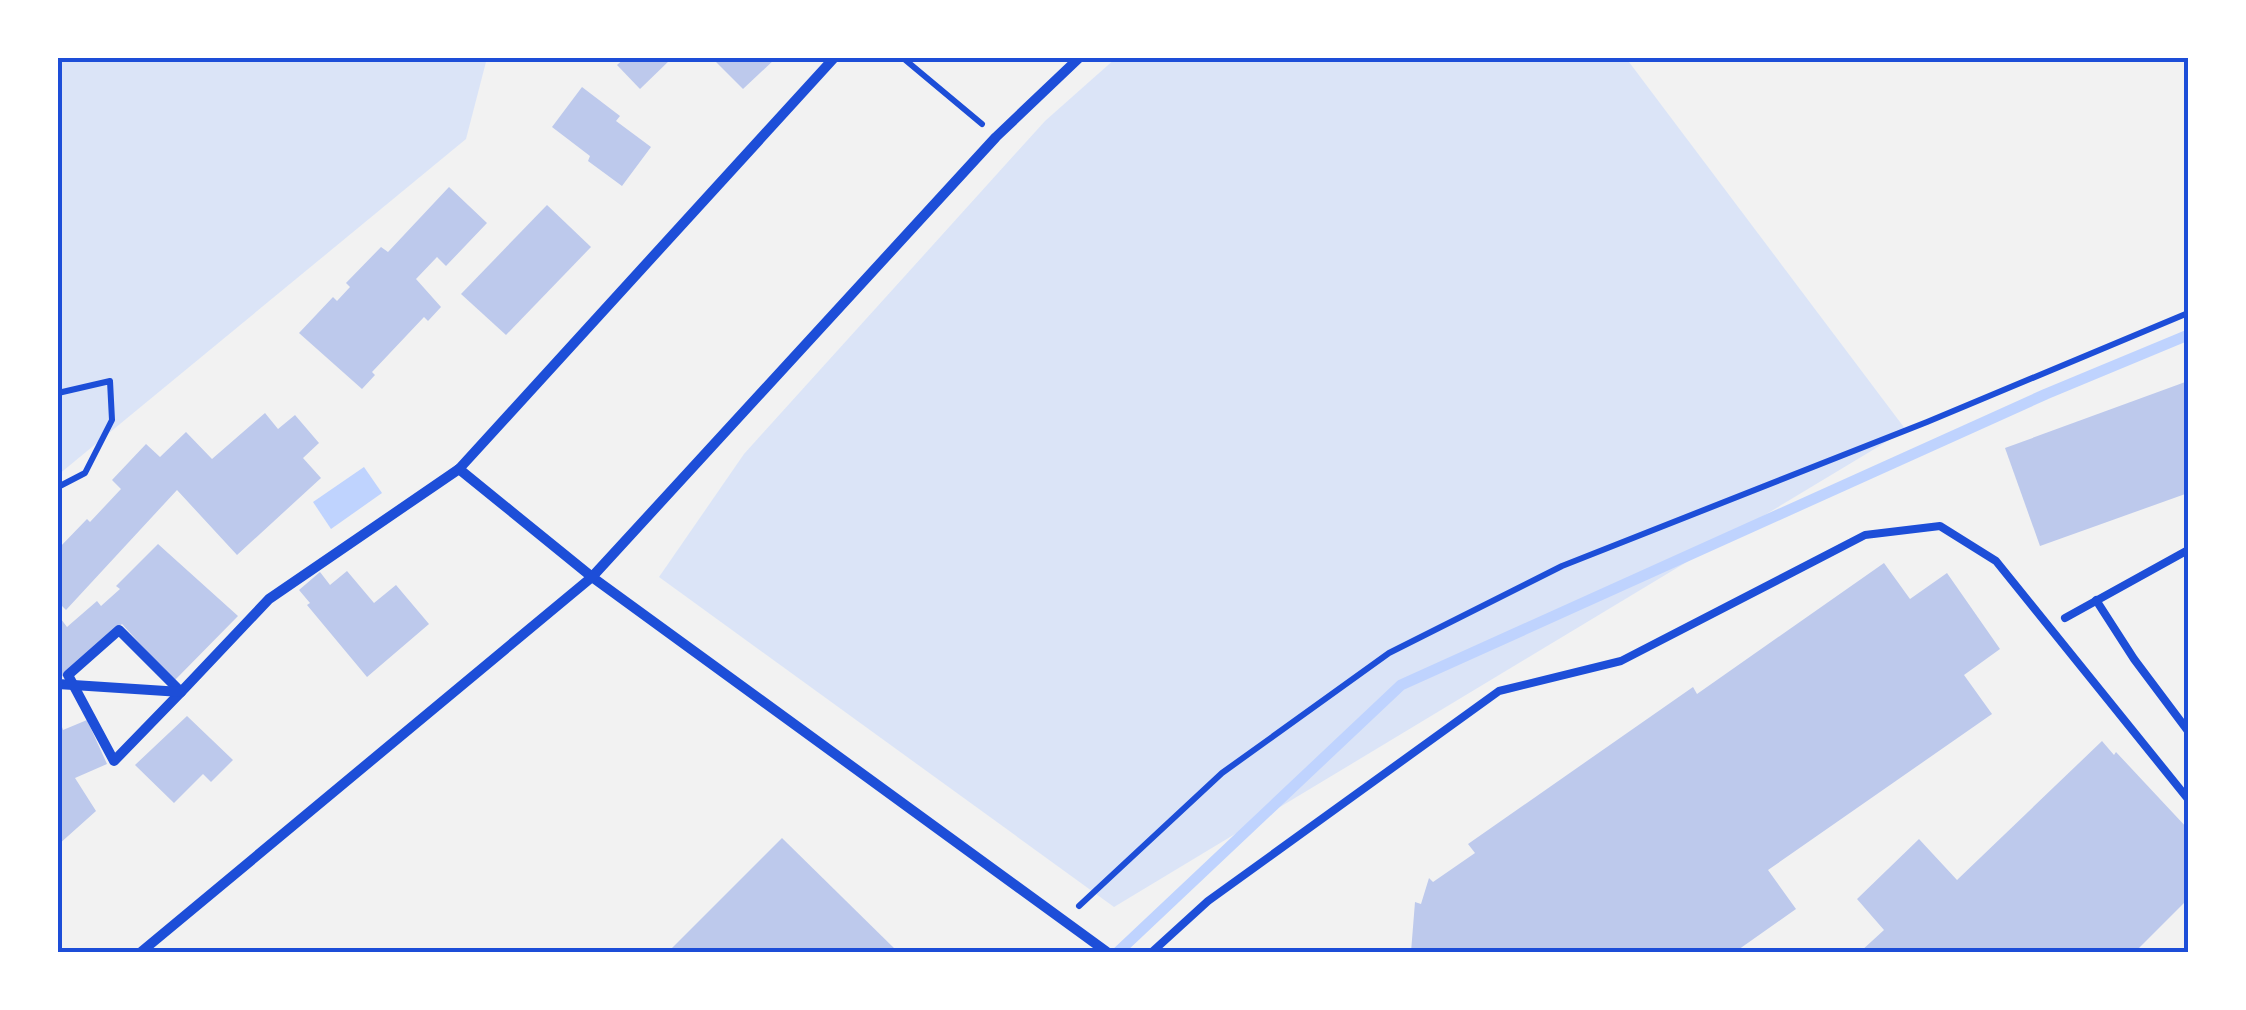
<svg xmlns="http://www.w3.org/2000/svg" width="2246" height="1010" viewBox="0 0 2246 1010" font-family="Montserrat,sans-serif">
	<rect width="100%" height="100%" fill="#f2f2f2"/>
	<g fill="#dbe4f7">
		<polygon points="58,58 487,58 466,139 58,475"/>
		<polygon points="1116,58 1626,58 1906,430 1114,907 659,577 744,454 1045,121"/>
	</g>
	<polygon fill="#bfd3fe" points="364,467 382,493 331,529 313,502"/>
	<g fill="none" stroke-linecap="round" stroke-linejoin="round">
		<polyline stroke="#bfd3fe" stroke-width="11" points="1118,952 1401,685 2046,394 2188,335"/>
	</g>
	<g fill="#bdc9ec">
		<polygon points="625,58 672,58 640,89 617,65"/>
		<polygon points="712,58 776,58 743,89"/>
		<polygon points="582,87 620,116 616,121 651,147 622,186 588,161 590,156 552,127"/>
		<polygon points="449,187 487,223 446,266 437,257 416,279 441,307 428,321 424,317 372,372 375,375 362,389 299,333 333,297 337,301 350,287 346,283 381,247 388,252"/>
		<polygon points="547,205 591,247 506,335 461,294"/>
		<polygon points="2188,381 2188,493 2040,546 2005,448"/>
		<polygon points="265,413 278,429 295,415 319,443 303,458 321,478 237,555 177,490 66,610 58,602 58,549 87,519 90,522 121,489 112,480 146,444 160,457 186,432 212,459"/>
		<polygon points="158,544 238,616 174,681 122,624 58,680 58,615 67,627 97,601 101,606 120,589 116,586"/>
		<polygon points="1884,563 1910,599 1947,573 2000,649 1964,675 1992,714 1768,870 1796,909 1735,952 1411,952 1415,902 1421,904 1429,878 1433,882 1475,853 1468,844 1693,687 1697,694"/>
		<polygon points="347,571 374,603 396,585 429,624 367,677 307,605 310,603 299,590 320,572 330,585"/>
		<polygon points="58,715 63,730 87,720 107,764 75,778 96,811 58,845"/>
		<polygon points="187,716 233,760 211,782 203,774 174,803 135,765"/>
		<polygon points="2102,741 2114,755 2116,752 2188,829 2188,899 2135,952 1860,952 1884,930 1857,899 1919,839 1957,880"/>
		<polygon points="782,838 898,952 668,952"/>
	</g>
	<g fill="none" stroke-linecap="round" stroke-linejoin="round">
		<g stroke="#1d4ed8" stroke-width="6">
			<polyline points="903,58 982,124"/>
			<polyline points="58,393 110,381 112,420 85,473 58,487"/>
			<polyline points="1079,906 1222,773 1389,653 1562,566 1927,422 2188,313"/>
		</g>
		<g stroke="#1d4ed8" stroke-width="8">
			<polyline points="2096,600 2134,659 2188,731"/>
			<polyline points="2065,618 2188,550"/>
			<polyline points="1152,952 1208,901 1499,691 1621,661 1865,535 1940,526 1996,561 2188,799"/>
		</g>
		<g stroke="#1d4ed8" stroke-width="10">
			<polyline points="459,469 592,577 1107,952"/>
			<polygon points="119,630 181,692 114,761 68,675"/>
			<polyline points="58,684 181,692 269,599 459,469 834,58"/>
			<polyline points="141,952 592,577 996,137 1079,58"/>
		</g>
	</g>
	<rect width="2246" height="1010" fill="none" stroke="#ffffff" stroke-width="120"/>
	<rect x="60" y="60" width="2126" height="890" fill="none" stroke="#1d4ed8" stroke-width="4"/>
</svg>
